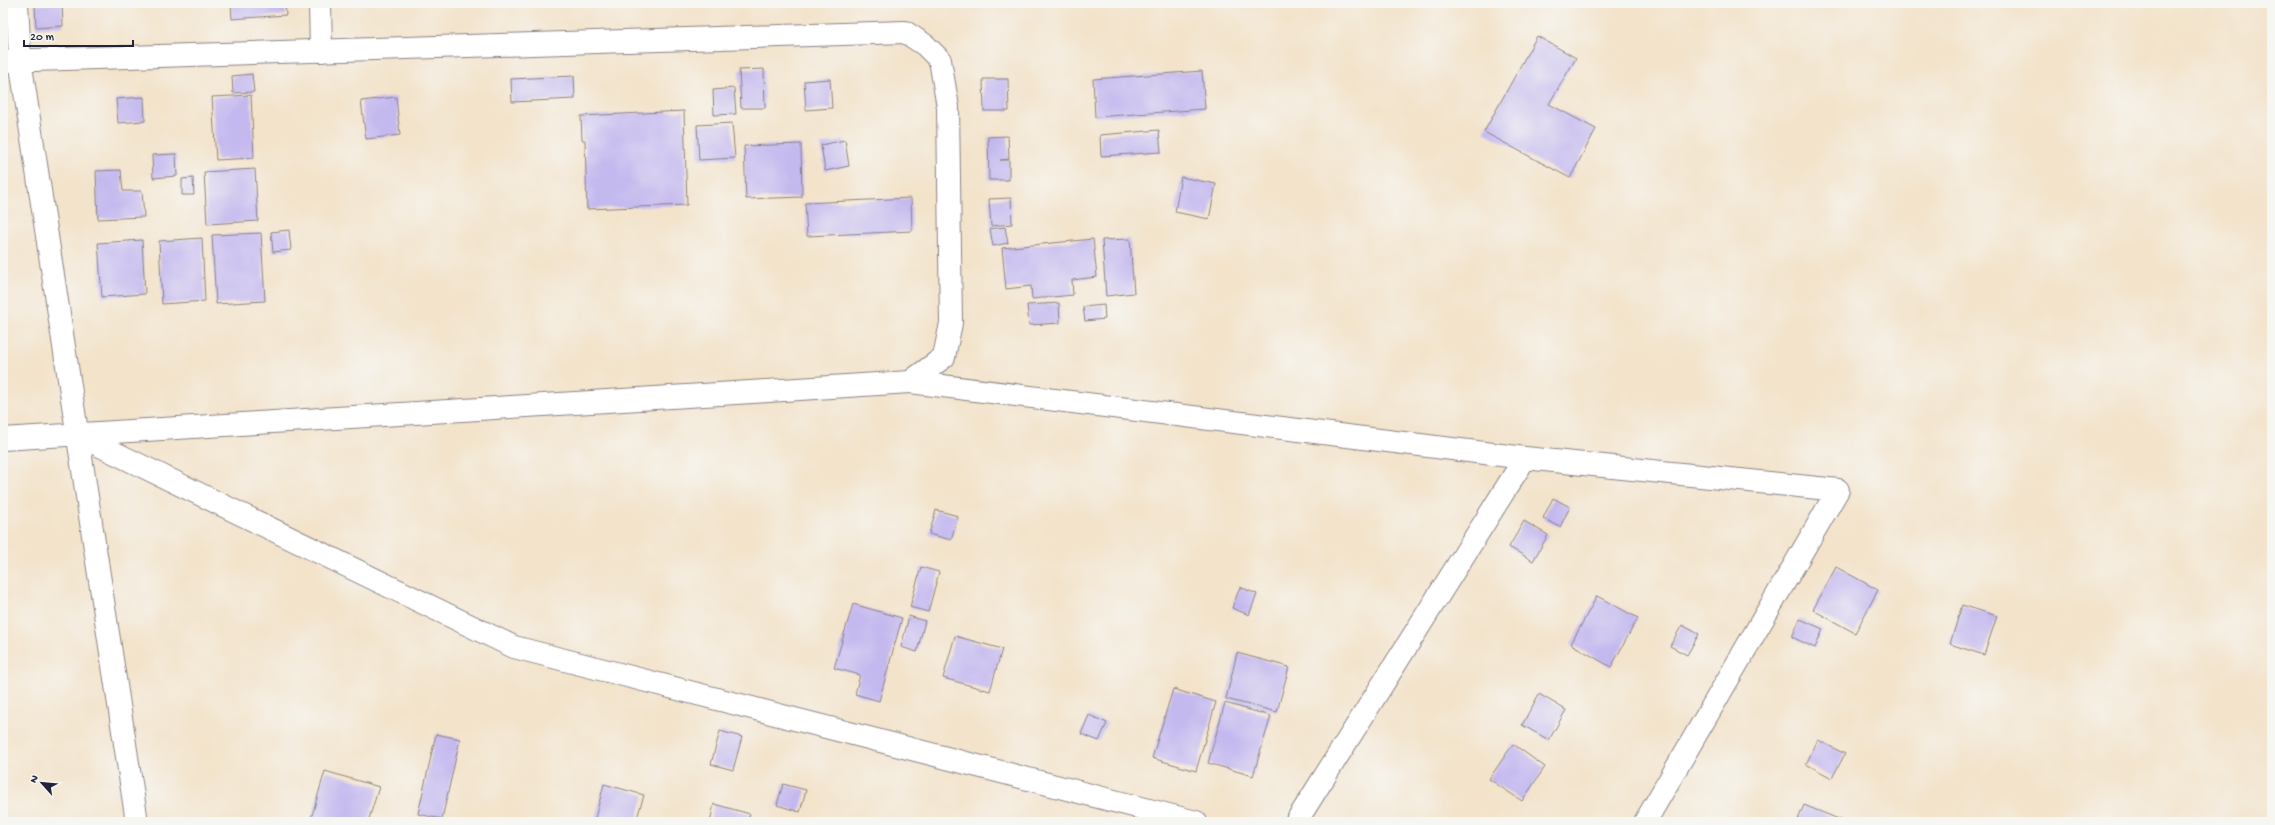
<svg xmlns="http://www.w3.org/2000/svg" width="2275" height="825" viewBox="0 0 2275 825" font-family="'Gochi Hand',sans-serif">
	<rect width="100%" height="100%" fill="#f6f6f2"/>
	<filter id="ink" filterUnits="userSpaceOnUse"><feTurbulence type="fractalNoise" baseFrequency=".025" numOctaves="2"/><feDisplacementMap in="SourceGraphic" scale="8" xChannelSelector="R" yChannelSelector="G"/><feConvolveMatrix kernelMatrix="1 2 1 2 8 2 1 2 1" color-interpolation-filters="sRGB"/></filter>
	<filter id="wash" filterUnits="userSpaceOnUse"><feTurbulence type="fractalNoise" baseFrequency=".012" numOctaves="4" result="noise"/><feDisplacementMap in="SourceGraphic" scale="16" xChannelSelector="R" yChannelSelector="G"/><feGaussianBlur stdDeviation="0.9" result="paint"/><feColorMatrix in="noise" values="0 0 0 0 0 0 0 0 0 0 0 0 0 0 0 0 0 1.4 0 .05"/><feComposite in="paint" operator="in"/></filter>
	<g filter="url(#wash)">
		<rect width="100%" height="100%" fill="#f3e3cb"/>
		<g id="blocks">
			<g fill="#c4b9ef">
				<polygon points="62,3 63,26 36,28 35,5"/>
				<polygon points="231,3 285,3 286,15 232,19"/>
				<polygon points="1537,36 1576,58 1549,104 1596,129 1570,178 1484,132"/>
				<polygon points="764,69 765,108 741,108 739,70"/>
				<polygon points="1202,71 1205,109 1095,117 1093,79"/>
				<polygon points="252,74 254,92 233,93 232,76"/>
				<polygon points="574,76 575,99 512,102 511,79"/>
				<polygon points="830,79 832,108 806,110 804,81"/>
				<polygon points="983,79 1008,79 1009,111 984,111"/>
				<polygon points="734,88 736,114 714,115 713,90"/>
				<polygon points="251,95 254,158 216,160 212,97"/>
				<polygon points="144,97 145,121 118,123 116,99"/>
				<polygon points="396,97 400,135 366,139 361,101"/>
				<polygon points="684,111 687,205 587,209 585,140 582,140 581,116"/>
				<polygon points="732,123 735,158 699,160 697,125"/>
				<polygon points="1159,130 1161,152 1101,156 1100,135"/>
				<polygon points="1008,136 1009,159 1000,160 1009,160 1009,180 989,180 988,137"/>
				<polygon points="845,140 849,166 825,171 821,145"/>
				<polygon points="801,144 802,197 746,199 744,146"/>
				<polygon points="176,154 177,176 153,178 152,155"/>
				<polygon points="255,169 258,221 207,224 204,172"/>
				<polygon points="121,170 123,191 142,191 144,217 98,219 96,171"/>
				<polygon points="1181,177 1216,184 1209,219 1175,212"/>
				<polygon points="193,178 194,195 182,195 182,179"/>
				<polygon points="911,198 912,231 807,236 805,203"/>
				<polygon points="1011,198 1012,224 991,226 989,199"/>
				<polygon points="1005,227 1008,243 993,246 990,229"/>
				<polygon points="289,230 291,250 273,252 271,232"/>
				<polygon points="261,233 265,301 216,304 212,235"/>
				<polygon points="202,238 205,301 162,304 159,241"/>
				<polygon points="1093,239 1097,277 1072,280 1073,295 1032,299 1031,286 1006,289 1002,248"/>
				<polygon points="1130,239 1134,293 1106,296 1102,240"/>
				<polygon points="142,240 145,294 102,297 98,243"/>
				<polygon points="1059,303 1060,323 1029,325 1027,305"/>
				<polygon points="1104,305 1105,319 1085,321 1083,307"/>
				<polygon points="1553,498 1570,507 1560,527 1543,518"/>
				<polygon points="936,510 958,516 951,540 929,534"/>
				<polygon points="1524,521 1548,535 1533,561 1509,547"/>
				<polygon points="921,567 939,572 928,612 910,607"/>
				<polygon points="1836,567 1878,590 1855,633 1813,610"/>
				<polygon points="1240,587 1257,594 1249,615 1232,608"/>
				<polygon points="1597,596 1638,618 1611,667 1571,644"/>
				<polygon points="853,604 902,618 879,701 855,694 860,675 834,668"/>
				<polygon points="1962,605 1997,616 1984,655 1950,644"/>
				<polygon points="909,616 925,621 917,652 901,647"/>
				<polygon points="1800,619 1823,629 1815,648 1792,637"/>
				<polygon points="1682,625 1699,634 1687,655 1670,646"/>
				<polygon points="955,636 1002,649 990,691 943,678"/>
				<polygon points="1237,653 1289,667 1277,712 1226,699"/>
				<polygon points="1173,689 1216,702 1196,771 1152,758"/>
				<polygon points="1539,694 1566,710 1549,740 1522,725"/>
				<polygon points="1225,703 1271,716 1253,776 1208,763"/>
				<polygon points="1089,715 1107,723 1099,741 1081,734"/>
				<polygon points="720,731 742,737 733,770 711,764"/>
				<polygon points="436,734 460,739 442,819 418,814"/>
				<polygon points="1818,740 1845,754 1832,778 1806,764"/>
				<polygon points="1513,744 1545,767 1522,801 1489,779"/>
				<polygon points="325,771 379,787 368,822 310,822"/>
				<polygon points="604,784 644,795 637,818 650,822 594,822"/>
				<polygon points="783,784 806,790 800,812 777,805"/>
				<polygon points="714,804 750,814 747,822 710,822"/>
				<polygon points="1804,805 1846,822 1797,822"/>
			</g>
		</g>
	</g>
	<g filter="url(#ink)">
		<use href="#blocks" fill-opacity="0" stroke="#8a8283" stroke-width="1"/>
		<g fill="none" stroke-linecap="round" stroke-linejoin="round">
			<defs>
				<g id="street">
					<polyline points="17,3 20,60 137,822"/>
					<polyline points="320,3 321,51"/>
					<polyline points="3,61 905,32 925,45 940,60 948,107 951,323 944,357 910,382 3,439"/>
					<polyline points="910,382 1525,458 1838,490 1645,822"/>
					<polyline points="80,436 514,647 1196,822"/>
					<polyline points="1296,822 1525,458"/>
				</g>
			</defs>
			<use href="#street" stroke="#8a8283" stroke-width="24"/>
			<use href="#street" stroke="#fff" stroke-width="22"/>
		</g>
	</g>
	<rect width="2275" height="825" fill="none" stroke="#f6f6f2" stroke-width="16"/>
	<g transform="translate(42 783) rotate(297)" stroke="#f6f6f2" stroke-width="3" paint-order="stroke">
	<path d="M0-3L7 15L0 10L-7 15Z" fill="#22223b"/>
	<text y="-6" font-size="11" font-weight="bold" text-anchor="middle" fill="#22223b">N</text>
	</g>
	<path d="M24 40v6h109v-6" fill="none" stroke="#22223b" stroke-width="2"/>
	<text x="30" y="40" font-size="12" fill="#22223b" stroke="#f6f6f2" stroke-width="3" paint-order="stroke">20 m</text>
</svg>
